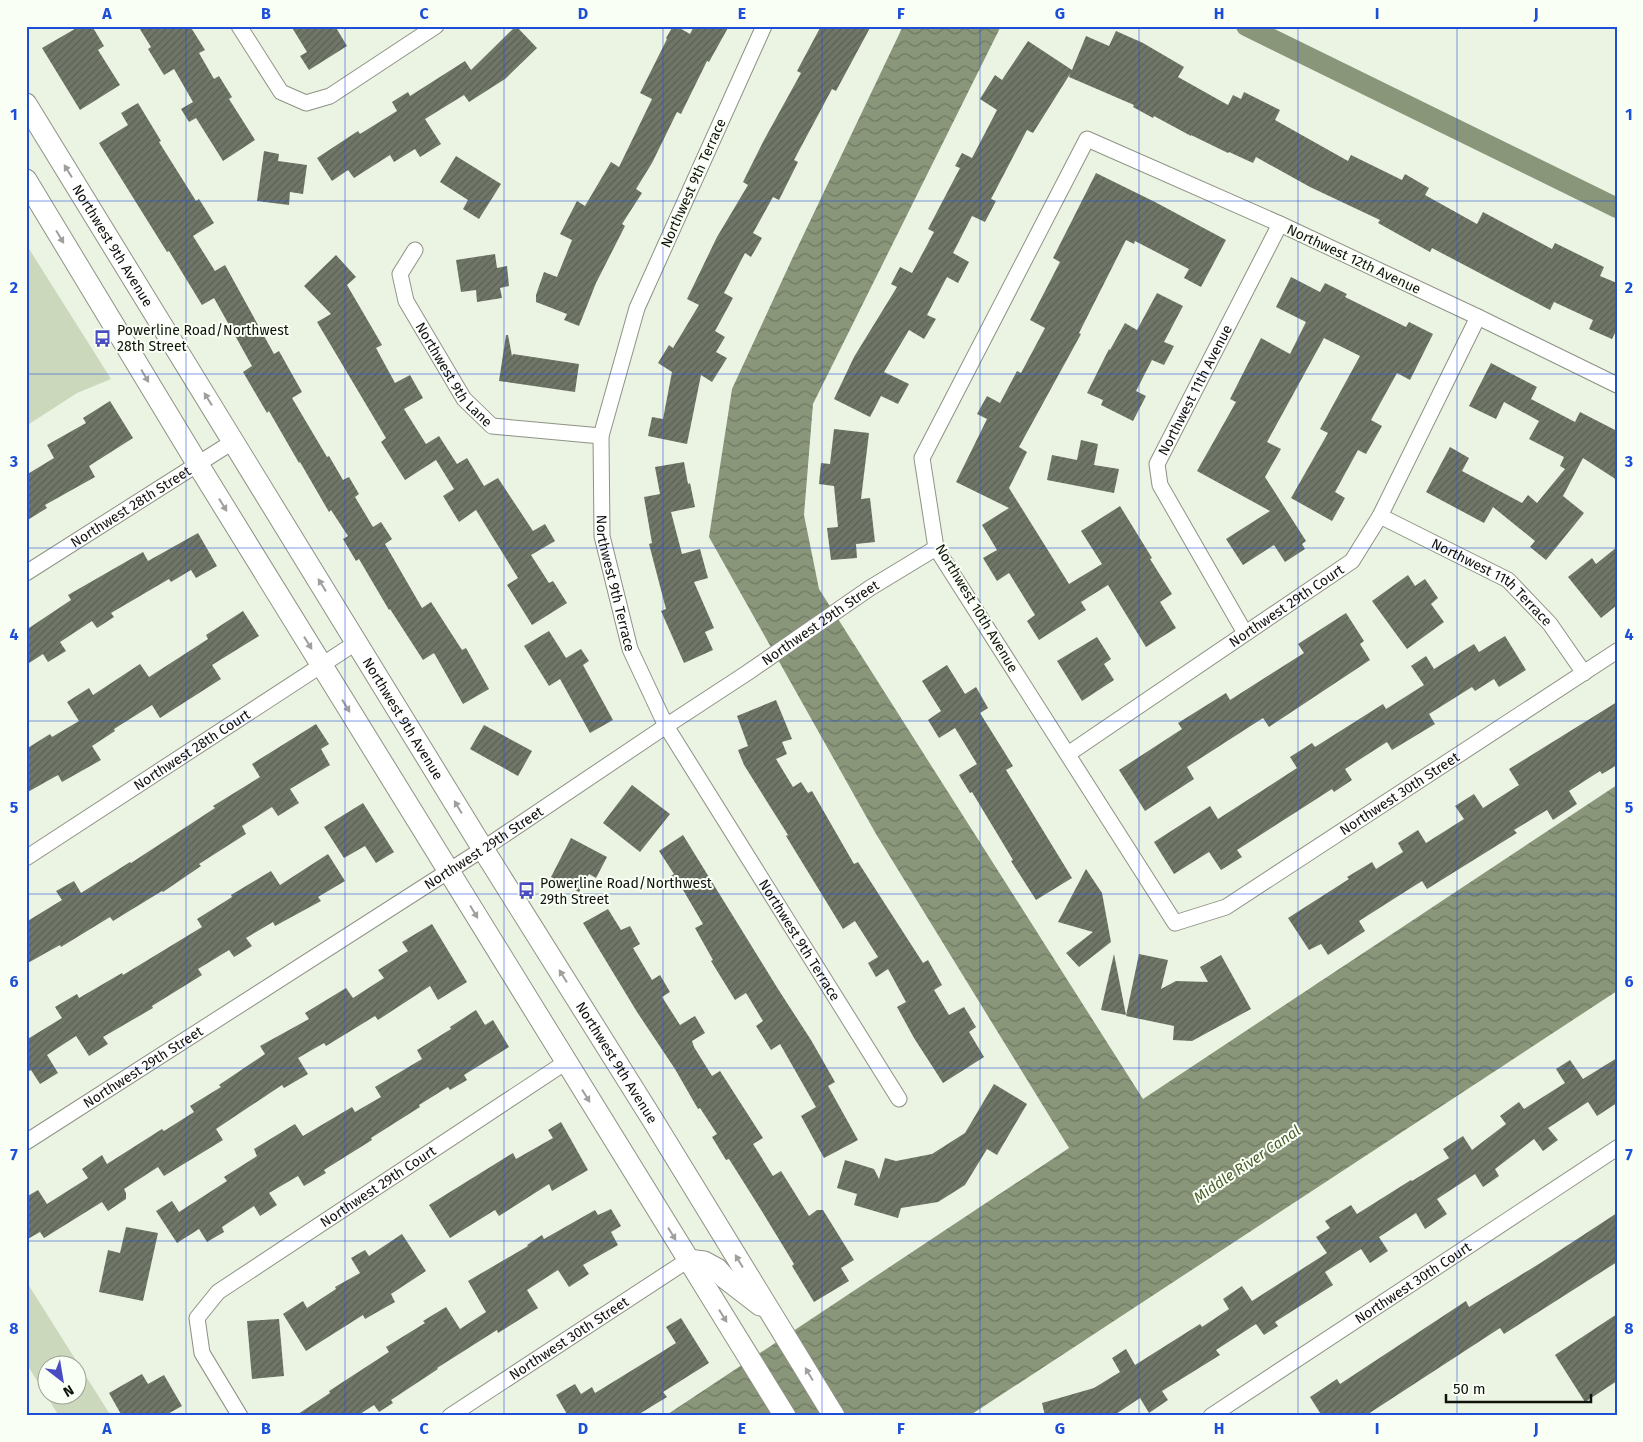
<svg xmlns="http://www.w3.org/2000/svg" width="1643" height="1442" viewBox="0 0 1643 1442" font-family="'Fira Sans',sans-serif">
	<defs>
		<pattern id="water-waves" width="16" height="10" patternUnits="userSpaceOnUse" patternTransform="scale(1.25)"><rect width="16" height="10" fill="#8a967a"/><path d="M0 5q4-4 8 0t8 0" fill="none" stroke="#6f7962"/></pattern>
		<pattern id="building-hatch" width="6" height="6" patternUnits="userSpaceOnUse" patternTransform="scale(1.25)"><rect width="6" height="6" fill="#707768"/><path d="M-1 1l2-2M0 6l6-6M5 7l2-2" fill="none" stroke="#5b6054"/></pattern>
	</defs>
	<rect width="100%" height="100%" fill="#ebf3e2"/>
	<g fill="#ccd8bc" fill-rule="evenodd">
		<polygon points="26,244 111,379 77,393 26,426"/>
		<path d="M26 1281 111 1416H59L26 1363ZM48 1364H78V1394H48Z"/>
	</g>
	<polygon fill="url(#water-waves)" points="903,26 1001,26 813,404 804,515 819,589 1143,1099 1617,785 1617,991 969,1416 665,1416 1069,1148 876,834 709,537 732,389 792,259"/>
	<g fill="none" stroke-linecap="round" stroke-linejoin="round">
		<polyline stroke="#8a967a" stroke-width="20" points="1246,26 1617,208"/>
	</g>
	<g fill="url(#building-hatch)">
		<polygon points="80,26 92,26 104,46 98,50 120,85 80,110 42,48"/>
		<polygon points="138,26 190,26 205,50 199,53 214,79 219,76 232,97 229,99 255,140 223,161 196,118 189,122 181,109 193,102 174,69 164,75 148,49 151,47"/>
		<polygon points="291,26 335,26 347,46 309,70 300,56 307,52"/>
		<polygon points="516,26 537,48 505,79 469,102 464,95 425,119 441,144 420,157 415,149 394,162 390,155 354,178 348,170 332,181 317,158 358,131 360,134 397,111 392,102 408,92 410,96 465,61 471,70"/>
		<polygon points="673,26 676,26 690,34 694,26 729,26 709,62 707,61 681,114 677,112 652,163 636,189 642,193 622,224 625,226 596,283 579,326 564,320 567,314 536,302 536,295 544,272 557,277 572,240 560,234 577,201 585,206 611,162 619,167 652,99 640,93 667,39 666,38"/>
		<polygon points="821,26 871,26 836,91 832,89 794,160 798,162 779,200 773,197 753,233 762,238 751,257 745,253 724,293 733,298 715,331 725,337 716,352 727,358 712,382 701,375 687,444 648,436 652,417 663,419 672,372 658,363 669,345 673,348 699,305 687,299 717,237 748,185 743,182 764,140 801,73 797,71"/>
		<polygon points="1116,31 1143,43 1184,67 1178,77 1228,105 1233,95 1241,99 1244,92 1280,110 1275,120 1348,161 1351,155 1402,180 1405,174 1429,188 1425,195 1477,224 1483,212 1552,249 1555,243 1604,267 1600,276 1617,283 1617,329 1612,339 1589,329 1593,320 1554,302 1550,310 1432,248 1430,252 1378,223 1380,220 1310,187 1256,157 1253,163 1229,152 1228,153 1191,135 1191,136 1154,116 1153,118 1133,107 1134,105 1069,77 1070,74 1033,133 1027,130 991,199 996,201 985,222 972,216 953,253 969,262 958,283 947,277 927,315 936,319 924,339 909,330 884,372 909,384 898,404 881,396 870,417 834,399 854,357 897,287 891,284 900,267 912,273 934,232 928,229 960,168 955,166 962,153 972,158 997,110 980,99 995,75 1002,80 1028,41 1072,70 1086,36 1109,46"/>
		<polygon points="138,103 161,141 159,142 196,201 199,199 214,223 193,236 215,271 225,265 274,354 279,351 302,392 292,398 327,457 329,456 343,480 349,477 359,494 355,497 373,527 381,522 392,539 385,544 422,608 431,602 462,650 466,648 489,689 463,704 434,653 423,660 390,609 389,610 359,559 356,561 343,539 348,536 331,510 329,512 300,462 299,463 269,411 267,413 243,372 252,366 214,298 202,305 169,251 167,252 99,143 128,125 121,113"/>
		<polygon points="264,151 279,154 278,161 307,165 303,194 290,192 289,205 257,201"/>
		<polygon points="456,156 501,184 479,219 463,209 468,200 440,182"/>
		<polygon points="1096,173 1155,202 1226,240 1201,287 1184,278 1189,269 1135,241 1134,244 1126,240 1079,333 1081,334 1019,447 1027,452 1009,488 1069,584 1102,564 1081,531 1120,506 1152,558 1150,559 1172,594 1160,602 1176,628 1146,647 1108,585 1081,602 1086,610 1039,640 1027,621 1035,615 1009,573 997,581 983,558 997,550 982,525 1009,508 956,482 987,419 977,414 987,396 1000,403 1017,371 1021,373 1045,328 1030,320 1060,262 1053,258"/>
		<polygon points="495,254 497,268 507,266 509,286 500,288 502,298 477,302 476,290 461,292 456,260"/>
		<polygon points="336,255 356,277 347,285 382,345 376,348 395,383 410,375 423,398 404,409 426,444 439,436 457,464 467,458 484,486 498,478 533,531 545,524 555,541 531,555 549,583 553,581 567,603 532,625 507,585 518,578 476,510 459,522 443,496 454,489 436,460 405,480 381,442 386,438 317,322 331,314 304,286"/>
		<polygon points="1291,277 1320,292 1325,283 1347,294 1345,297 1406,327 1409,322 1433,334 1410,380 1397,373 1371,420 1382,426 1366,454 1358,450 1335,492 1345,498 1332,521 1291,498 1328,433 1320,429 1360,356 1324,338 1267,442 1281,449 1265,477 1306,541 1302,544 1305,549 1285,562 1274,545 1243,565 1226,539 1270,511 1197,471 1236,402 1230,399 1261,338 1290,354 1306,322 1276,307"/>
		<polygon points="1157,293 1183,306 1164,342 1174,346 1164,365 1152,360 1136,391 1146,396 1133,421 1101,405 1103,400 1087,393 1109,349 1110,350 1125,323 1137,330"/>
		<polygon points="506,335 508,335 512,356 513,354 579,364 575,392 499,381"/>
		<polygon points="1491,363 1537,387 1531,399 1575,422 1580,412 1617,431 1617,480 1583,458 1563,496 1584,513 1546,560 1530,547 1535,541 1493,507 1484,523 1426,492 1450,447 1469,458 1462,471 1522,503 1528,495 1537,503 1565,469 1560,466 1564,457 1529,439 1539,421 1504,402 1496,419 1469,406"/>
		<polygon points="110,401 133,438 89,466 95,477 45,505 47,508 26,521 26,475 54,458 47,445 86,423 83,418"/>
		<polygon points="834,429 869,433 861,499 870,498 875,542 856,544 857,558 831,560 827,528 838,527 834,486 819,484 821,463 830,464"/>
		<polygon points="1081,440 1098,444 1094,465 1119,469 1114,493 1047,480 1052,455 1077,460"/>
		<polygon points="684,462 688,484 690,483 695,507 671,512 682,554 700,549 708,578 694,582 714,628 705,632 713,650 684,663 661,611 666,609 649,544 652,543 644,497 660,494 655,467"/>
		<polygon points="198,533 217,566 196,578 191,570 171,582 169,579 111,613 114,617 97,628 92,621 60,642 66,651 48,662 43,654 26,665 26,630 71,600 68,595 143,552 148,561"/>
		<polygon points="1617,547 1617,605 1601,618 1568,577 1592,558 1596,564"/>
		<polygon points="1408,575 1415,586 1425,579 1438,598 1431,604 1444,622 1407,649 1372,601"/>
		<polygon points="243,611 259,636 212,665 221,679 160,718 152,705 114,729 115,731 92,746 101,760 62,782 58,775 26,793 26,749 50,734 52,737 79,721 67,702 89,688 93,695 140,664 149,677 208,639 206,635"/>
		<polygon points="1346,613 1364,641 1360,644 1370,660 1269,727 1263,718 1187,767 1194,779 1145,811 1119,770 1182,729 1178,723 1226,693 1230,700 1304,653 1298,644"/>
		<polygon points="549,631 566,658 581,649 589,661 583,665 613,720 590,733 560,679 549,686 524,646"/>
		<polygon points="1505,636 1526,670 1499,687 1494,679 1475,691 1472,687 1429,714 1435,724 1392,750 1387,742 1345,769 1352,780 1334,792 1332,789 1237,850 1242,857 1221,870 1209,852 1174,874 1154,842 1210,806 1218,819 1297,768 1290,757 1312,743 1315,747 1383,704 1386,709 1424,685 1411,666 1426,656 1434,669 1474,644 1479,652"/>
		<polygon points="1097,637 1111,659 1104,664 1114,680 1082,701 1057,661"/>
		<polygon points="947,665 965,694 976,687 988,708 980,713 1013,766 1006,770 1072,878 1036,900 1011,861 1013,860 972,792 970,793 959,775 977,764 955,728 939,738 928,720 941,711 922,681"/>
		<polygon points="776,700 792,739 782,742 787,754 776,759 793,787 801,782 808,793 812,791 854,864 858,862 923,963 928,960 942,985 934,990 949,1015 964,1007 976,1027 969,1032 984,1057 943,1083 914,1038 897,1007 906,1002 888,969 876,977 868,963 878,957 855,921 843,929 786,836 788,835 744,765 738,750 748,746 737,716"/>
		<polygon points="1617,702 1617,765 1602,774 1600,771 1569,791 1577,804 1553,820 1547,810 1514,830 1517,833 1427,889 1422,881 1359,921 1365,931 1328,955 1321,944 1309,950 1288,918 1349,879 1347,877 1372,862 1376,869 1403,852 1398,843 1418,830 1426,843 1464,819 1455,806 1474,794 1483,808 1519,785 1509,769"/>
		<polygon points="316,724 329,744 321,749 330,765 290,789 299,803 278,816 272,807 242,826 246,834 199,864 201,866 163,892 162,891 113,921 110,917 61,947 60,945 26,964 26,922 62,900 56,891 74,881 81,893 130,862 131,863 215,808 213,806 260,777 252,764"/>
		<polygon points="484,725 532,751 518,776 470,749"/>
		<polygon points="632,785 670,814 640,852 603,823"/>
		<polygon points="363,803 394,852 376,863 365,846 344,858 324,827"/>
		<polygon points="683,835 778,989 811,1040 835,1082 828,1086 858,1140 824,1158 801,1116 816,1107 780,1044 771,1050 756,1026 763,1021 746,993 735,1000 711,961 713,960 695,928 703,924 679,883 671,876 674,874 659,851"/>
		<polygon points="571,838 607,857 596,878 589,874 579,892 551,877"/>
		<polygon points="328,854 345,881 318,897 321,901 275,926 273,922 246,938 252,946 234,957 229,950 198,969 202,975 152,1006 153,1008 103,1037 108,1044 89,1056 76,1036 47,1055 58,1073 40,1084 31,1070 26,1073 26,1040 62,1018 55,1007 77,994 79,998 122,973 123,975 202,927 197,919 232,897 231,895 271,871 280,885"/>
		<polygon points="1086,869 1102,893 1111,942 1079,967 1066,953 1093,932 1058,922"/>
		<polygon points="608,909 621,930 630,926 640,944 633,948 652,980 660,975 670,992 662,997 680,1025 695,1016 705,1033 692,1041 694,1047 712,1076 720,1071 763,1138 753,1144 773,1176 781,1171 809,1216 817,1210 823,1210 854,1260 841,1268 849,1281 814,1302 792,1266 794,1264 758,1205 729,1159 726,1160 712,1137 717,1134 700,1108 698,1109 675,1069 637,1012 583,923"/>
		<polygon points="432,924 467,982 438,1000 430,986 378,1020 375,1016 326,1046 324,1043 298,1058 308,1074 284,1088 282,1085 216,1129 223,1140 164,1176 158,1167 124,1189 126,1193 126,1199 108,1211 102,1202 44,1238 40,1232 26,1240 26,1197 38,1190 47,1204 88,1178 82,1169 102,1155 107,1164 162,1129 164,1131 194,1112 190,1106 221,1087 219,1085 265,1054 260,1046 309,1019 305,1013 346,988 353,998 384,978 378,970 408,951 402,942"/>
		<polygon points="1114,954 1126,1015 1101,1010"/>
		<polygon points="1139,954 1168,960 1161,989 1176,981 1208,982 1200,967 1221,955 1251,1009 1192,1041 1173,1040 1174,1026 1126,1016"/>
		<polygon points="476,1010 485,1025 493,1020 509,1047 464,1075 467,1080 450,1090 448,1087 419,1105 420,1107 371,1138 372,1140 324,1170 326,1173 304,1186 298,1176 269,1193 277,1205 260,1216 254,1206 222,1227 224,1232 207,1242 199,1229 177,1243 156,1211 172,1201 179,1212 227,1181 224,1177 257,1156 254,1149 295,1124 303,1136 352,1107 355,1112 381,1097 375,1087 422,1059 417,1050 451,1029 450,1027"/>
		<polygon points="1617,1058 1617,1103 1597,1116 1588,1102 1548,1128 1558,1140 1543,1151 1534,1139 1495,1169 1499,1176 1483,1187 1475,1174 1437,1199 1447,1214 1425,1229 1416,1213 1379,1237 1388,1251 1370,1263 1361,1249 1325,1272 1333,1285 1275,1322 1278,1326 1264,1335 1256,1324 1216,1350 1220,1355 1162,1391 1168,1400 1149,1413 1140,1398 1113,1416 1045,1416 1042,1403 1094,1388 1120,1372 1112,1358 1126,1349 1135,1365 1200,1324 1202,1327 1229,1309 1223,1299 1242,1286 1252,1301 1327,1253 1316,1237 1330,1228 1325,1221 1351,1205 1357,1214 1411,1180 1412,1181 1449,1158 1443,1149 1463,1136 1472,1150 1506,1124 1500,1116 1519,1102 1524,1109 1565,1083 1556,1069 1570,1060 1583,1079"/>
		<polygon points="994,1084 1027,1104 997,1155 987,1149 965,1185 938,1202 901,1208 898,1218 854,1205 857,1194 837,1188 845,1160 874,1169 879,1179 885,1158 896,1161 932,1154 965,1133"/>
		<polygon points="561,1122 588,1170 552,1191 549,1184 499,1216 495,1210 450,1238 429,1205 513,1153 516,1159 553,1138 548,1130"/>
		<polygon points="611,1209 621,1226 611,1232 618,1245 583,1265 589,1274 569,1287 558,1270 527,1290 538,1308 498,1333 497,1330 437,1368 438,1369 391,1400 393,1403 379,1412 374,1405 357,1416 295,1416 330,1393 329,1391 389,1352 386,1347 425,1323 423,1321 446,1307 460,1329 486,1312 468,1281 528,1246 527,1245 542,1235 544,1239 595,1210 598,1215"/>
		<polygon points="1617,1213 1617,1262 1504,1334 1500,1328 1365,1416 1322,1416 1310,1397 1337,1379 1340,1384 1466,1301 1469,1307 1542,1262"/>
		<polygon points="126,1227 158,1233 143,1301 99,1292 108,1250 120,1253"/>
		<polygon points="402,1234 426,1271 391,1294 395,1302 365,1319 363,1315 306,1351 283,1314 303,1301 307,1308 336,1289 335,1287 360,1273 351,1258 365,1250 369,1256"/>
		<polygon points="1617,1314 1617,1381 1585,1402 1555,1355"/>
		<polygon points="681,1318 709,1363 663,1392 667,1397 636,1416 568,1416 556,1395 575,1384 581,1394 592,1387 595,1393 652,1358 676,1343 666,1327"/>
		<polygon points="279,1319 284,1376 252,1379 247,1321"/>
		<polygon points="142,1374 148,1384 164,1375 182,1406 164,1416 122,1416 109,1393"/>
	</g>
	<g fill="none" stroke-linecap="round" stroke-linejoin="round">
		<defs>
			<g id="street">
				<polyline points="239,26 281,92 306,103 330,96 436,26"/>
				<path id="s1" d="M764 26 637 308 601 436 602 536 630 649 666 726 899 1099"/>
				<path id="s2" d="M415 250 400 274 406 301 464 399 492 426 601 436"/>
				<path id="s3" d="M1617 385 1478 317 1280 224 1087 139 922 458 936 548 1175 923 1226 907 1617 651"/>
				<path id="s4" d="M1380 516 1508 580 1550 624 1584 673"/>
				<path id="s5" d="M26 573 234 441"/>
				<path id="s6" d="M1245 633 1160 485 1157 464 1280 224"/>
				<path id="s7" d="M1068 754 1352 561 1380 516 1478 317"/>
				<path id="s8" d="M26 858 357 642"/>
				<path id="s9" d="M26 1142 483 849 666 726 747 673 870 588 936 548"/>
				<path id="s10" d="M240 1416 202 1353 197 1318 218 1292 566 1062"/>
				<path id="s11" d="M450 1416 688 1260"/>
				<path id="s12" d="M1211 1416 1617 1148"/>
			</g>
			<g id="secondary">
				<path id="s13" d="M26 104 483 849 654 1122 834 1416"/>
				<polyline points="26,180 197,463 785,1416"/>
				<polyline points="688,1260 704,1262 717,1269 725,1278 760,1305"/>
			</g>
		</defs>
		<use href="#street" stroke="#8d9384" stroke-width="17"/>
		<use href="#secondary" stroke="#8d9384" stroke-width="23"/>
		<use href="#street" stroke="#fff" stroke-width="15"/>
		<use href="#secondary" stroke="#fff" stroke-width="21"/>
	</g>
	<defs><path id="oneway-solid" d="M-6-.8H1V-3.2L6.5 0L1 3.2V.8H-6Z" transform="scale(1.25)"/></defs>
	<g fill="#9fa09e">
		<use href="#oneway-solid" transform="translate(68 171) rotate(-122)"/>
		<use href="#oneway-solid" transform="translate(60 237) rotate(59)"/>
		<use href="#oneway-solid" transform="translate(145 376) rotate(59)"/>
		<use href="#oneway-solid" transform="translate(208 399) rotate(-122)"/>
		<use href="#oneway-solid" transform="translate(223 505) rotate(58)"/>
		<use href="#oneway-solid" transform="translate(322 585) rotate(-122)"/>
		<use href="#oneway-solid" transform="translate(308 643) rotate(58)"/>
		<use href="#oneway-solid" transform="translate(346 706) rotate(58)"/>
		<use href="#oneway-solid" transform="translate(458 807) rotate(-121)"/>
		<use href="#oneway-solid" transform="translate(474 912) rotate(59)"/>
		<use href="#oneway-solid" transform="translate(563 976) rotate(-122)"/>
		<use href="#oneway-solid" transform="translate(586 1096) rotate(58)"/>
		<use href="#oneway-solid" transform="translate(672 1234) rotate(58)"/>
		<use href="#oneway-solid" transform="translate(739 1261) rotate(-121)"/>
		<use href="#oneway-solid" transform="translate(723 1316) rotate(58)"/>
		<use href="#oneway-solid" transform="translate(809 1374) rotate(-121)"/>
	</g>
	<path fill="none" stroke="#1d4ed8" stroke-width="1" stroke-opacity="0.55" d="M186 26V1416M345 26V1416M504 26V1416M663 26V1416M822 26V1416M980 26V1416M1139 26V1416M1298 26V1416M1457 26V1416M26 201H1617M26 374H1617M26 548H1617M26 721H1617M26 894H1617M26 1068H1617M26 1241H1617"/>
	<defs>
		<symbol id="bus-bare" viewBox="-9 -9 18 18"><path d="M-5-6H5V4H4V6H2V4H-2V6H-4V4H-5ZM-3.5-4V0h7V-4ZM-3.5 1.2v1.5H-2V1.2ZM2 1.2v1.5H3.5V1.2Z" fill="#4a4dc2" stroke="#fafff5" stroke-width="2.5" paint-order="stroke"/></symbol>
	</defs>
	<g fill-rule="evenodd">
		<use href="#bus-bare" x="90" y="326" width="25" height="25"/>
		<use href="#bus-bare" x="514" y="878" width="25" height="25"/>
	</g>
	<g text-anchor="middle" stroke-width="4" stroke-linejoin="round" paint-order="stroke">
		<g font-size="14" fill="#10120d" stroke="#fafff5">
			<text transform="translate(693 183) rotate(-66)" y="5">Northwest 9th Terrace</text>
			<text dy="5" stroke="none"><textPath href="#s13" startOffset="166">Northwest 9th Avenue</textPath></text>
			<text transform="translate(1354 259) rotate(25)" y="5">Northwest 12th Avenue</text>
			<text dy="5" stroke="none"><textPath href="#s2" startOffset="144">Northwest 9th Lane</textPath></text>
			<text dy="5" stroke="none"><textPath href="#s6" startOffset="275">Northwest 11th Avenue</textPath></text>
			<text dy="5" stroke="none"><textPath href="#s5" startOffset="124">Northwest 28th Street</textPath></text>
			<text dy="5" stroke="none"><textPath href="#s1" startOffset="591">Northwest 9th Terrace</textPath></text>
			<text dy="5" stroke="none"><textPath href="#s4" startOffset="131">Northwest 11th Terrace</textPath></text>
			<text dy="5" stroke="none"><textPath href="#s7" startOffset="264">Northwest 29th Court</textPath></text>
			<text transform="translate(977 608) rotate(59)" y="5">Northwest 10th Avenue</text>
			<text dy="5" stroke="none"><textPath href="#s9" startOffset="949">Northwest 29th Street</textPath></text>
			<text dy="5" stroke="none"><textPath href="#s13" startOffset="721">Northwest 9th Avenue</textPath></text>
			<text dy="5" stroke="none"><textPath href="#s8" startOffset="198">Northwest 28th Court</textPath></text>
			<text dy="5" stroke="none"><textPath href="#s3" startOffset="1740">Northwest 30th Street</textPath></text>
			<text dy="5" stroke="none"><textPath href="#s9" startOffset="544">Northwest 29th Street</textPath></text>
			<text dy="5" stroke="none"><textPath href="#s1" startOffset="996">Northwest 9th Terrace</textPath></text>
			<text dy="5" stroke="none"><textPath href="#s13" startOffset="1126">Northwest 9th Avenue</textPath></text>
			<text dy="5" stroke="none"><textPath href="#s9" startOffset="139">Northwest 29th Street</textPath></text>
			<text dy="5" stroke="none"><textPath href="#s10" startOffset="334">Northwest 29th Court</textPath></text>
			<text dy="5" stroke="none"><textPath href="#s12" startOffset="242">Northwest 30th Court</textPath></text>
			<text dy="5" stroke="none"><textPath href="#s11" startOffset="142">Northwest 30th Street</textPath></text>
		</g>
		<g font-size="14" fill="#10120d" stroke="#fafff5" text-anchor="start">
			<text x="117" y="335">Powerline Road/Northwest<tspan x="117" dy="16">28th Street</tspan></text>
			<text x="540" y="888">Powerline Road/Northwest<tspan x="540" dy="16">29th Street</tspan></text>
		</g>
		<g font-size="15" font-style="italic" fill="#4a5c2d" stroke="#fafff5">
			<text transform="translate(1247 1164) rotate(-34)" y="5">Middle River Canal</text>
		</g>
	</g>
	<rect width="1643" height="1442" fill="none" stroke="#fafff5" stroke-width="55"/>
	<g transform="translate(62 1380) rotate(149)"><circle r="24" fill="#fafff5" stroke="#9ca098"/>
	<path d="M0-4L9 19L0 12L-9 19Z" fill="#4a4dc2"/>
	<text y="-8" font-size="14" font-weight="bold" text-anchor="middle" fill="#10120d">N</text>
	</g>
	<path d="M1446 1394v8h145v-8" fill="none" stroke="#10120d" stroke-width="2.5"/>
	<text x="1453" y="1394" font-size="15" fill="#10120d" stroke="#fafff5" stroke-width="4" paint-order="stroke">50 m</text>
	<rect x="28" y="28" width="1588" height="1386" fill="none" stroke="#1d4ed8" stroke-width="2"/>
	<g font-size="16" text-anchor="middle" font-weight="bold" fill="#1d4ed8">
		<text x="107" y="19">A</text>
		<text x="266" y="19">B</text>
		<text x="424" y="19">C</text>
		<text x="583" y="19">D</text>
		<text x="742" y="19">E</text>
		<text x="901" y="19">F</text>
		<text x="1060" y="19">G</text>
		<text x="1219" y="19">H</text>
		<text x="1377" y="19">I</text>
		<text x="1536" y="19">J</text>
		<text x="14" y="120">1</text>
		<text x="1629" y="120">1</text>
		<text x="14" y="293">2</text>
		<text x="1629" y="293">2</text>
		<text x="14" y="467">3</text>
		<text x="1629" y="467">3</text>
		<text x="14" y="640">4</text>
		<text x="1629" y="640">4</text>
		<text x="14" y="813">5</text>
		<text x="1629" y="813">5</text>
		<text x="14" y="987">6</text>
		<text x="1629" y="987">6</text>
		<text x="14" y="1160">7</text>
		<text x="1629" y="1160">7</text>
		<text x="14" y="1334">8</text>
		<text x="1629" y="1334">8</text>
		<text x="107" y="1434">A</text>
		<text x="266" y="1434">B</text>
		<text x="424" y="1434">C</text>
		<text x="583" y="1434">D</text>
		<text x="742" y="1434">E</text>
		<text x="901" y="1434">F</text>
		<text x="1060" y="1434">G</text>
		<text x="1219" y="1434">H</text>
		<text x="1377" y="1434">I</text>
		<text x="1536" y="1434">J</text>
	</g>
</svg>
